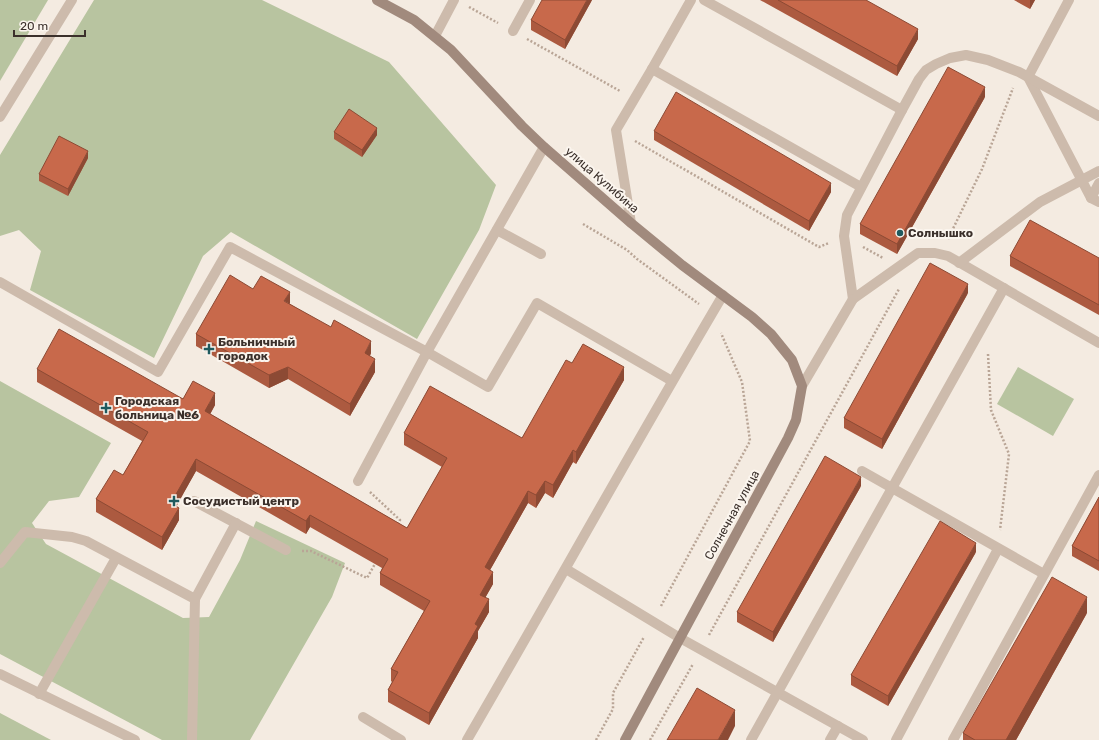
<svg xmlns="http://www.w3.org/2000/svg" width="1099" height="740" viewBox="0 0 1099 740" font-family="Rubik,sans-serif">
	<rect width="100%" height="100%" fill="#f4ebe1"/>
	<g fill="#b8c4a0">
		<polygon points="0,0 48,0 0,81"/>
		<polygon points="94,0 262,0 389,62 496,185 479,230 417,339 231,232 203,256 154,358 30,290 41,251 19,230 0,236 0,155"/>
		<polygon points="1018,367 1074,399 1053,436 997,404"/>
		<polygon points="0,381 111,443 79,497 49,501 32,523 46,544 183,618 209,617 240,560 256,521 345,563 332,597 250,740 162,740 0,654"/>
		<polygon points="0,713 51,740 0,740"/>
	</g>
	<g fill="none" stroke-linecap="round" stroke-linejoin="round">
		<g stroke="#b9a596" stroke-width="2.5" stroke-dasharray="2 2" stroke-linecap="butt">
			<polyline points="469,7 498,23"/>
			<polyline points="527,39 620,91"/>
			<polyline points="635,141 819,247 829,243"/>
			<polyline points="583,224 627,250 637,259 699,304"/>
			<polyline points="948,239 982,169 1013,88"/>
			<polyline points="863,247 883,258"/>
			<polyline points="988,354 991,410 1009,454 1000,530"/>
			<polyline points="370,492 400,520 397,525"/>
			<polyline points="302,551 311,551 367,578 376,562"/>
			<polyline points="661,606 750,441 742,382 721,333"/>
			<polyline points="709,635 899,289"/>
			<polyline points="596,740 613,709 613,693 644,637"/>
			<polyline points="650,740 693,664"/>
		</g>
		<g stroke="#cdbbac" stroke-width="10">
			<polyline points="704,0 902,110"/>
			<polyline points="513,31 530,0"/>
			<polyline points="435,36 454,0"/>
			<polyline points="652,69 861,187"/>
			<polyline points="1028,77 1091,198 1099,202"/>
			<polyline points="1028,77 1069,0"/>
			<polyline points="1099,116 1019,72 988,60 966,55 950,58 936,64 926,70 919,79 902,110 847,215 844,236 853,299 918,253 935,253 948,256 1099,343"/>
			<polyline points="0,117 72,0"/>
			<polyline points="1091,198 1099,183"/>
			<polyline points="631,223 616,130 652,69 691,0"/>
			<polyline points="497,230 541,254"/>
			<polyline points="959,263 1040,202 1099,171"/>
			<polyline points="0,282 158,372 230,247 427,352 488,387 537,303 672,381"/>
			<polyline points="862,471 1044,574"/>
			<polyline points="358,481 427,352 544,147"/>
			<polyline points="194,501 286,550"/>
			<polyline points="0,563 25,532 72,537 86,541 195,599 192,740"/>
			<polyline points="566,569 680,638 863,740"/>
			<polyline points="195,599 236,523"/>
			<polyline points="0,674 135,740"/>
			<polyline points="39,694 116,558"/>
			<polyline points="363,717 401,740"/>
			<path d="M467 740C553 592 636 442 723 295"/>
			<polyline points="751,740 1004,288"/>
			<polyline points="830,740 838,726"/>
			<polyline points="896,740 998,549"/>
			<polyline points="953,740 1099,475"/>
		</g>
		<polyline stroke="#cdbbac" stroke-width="10" points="802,386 853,299"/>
		<polyline stroke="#a18a7d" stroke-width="10" points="377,0 414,20 451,50 522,126 544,147 631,223 682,265 752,317 771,334 792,360 802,386 796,420 788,438 625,740"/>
	</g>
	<g fill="#ac5a40">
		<polygon points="592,0 565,49 531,30 531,20"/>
		<polygon points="760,0 866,0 918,39 897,76"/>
		<polygon points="1014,0 1035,0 1030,9"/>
		<polygon points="985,97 897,254 860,234 860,224"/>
		<polygon points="654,131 831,192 809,231 654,140"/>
		<polygon points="334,132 377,135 362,157 334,139"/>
		<polygon points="88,158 68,196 39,181 39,174"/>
		<polygon points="1010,256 1099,258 1099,315 1010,266"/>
		<polygon points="253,289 290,304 371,353 370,356 375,372 350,416 288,379 269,388 196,346 196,334"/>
		<polygon points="968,293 882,449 844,428 844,418"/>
		<polygon points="572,363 624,380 576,464 573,462 553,498 545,493 536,508 528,503 490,570 493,584 485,598 489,612 478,631 478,638 429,725 388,702 388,690 392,682 391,681 391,669 424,611 380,585 380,573 382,568 310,527 306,534 196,471 176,506 179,520 162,550 96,512 96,499 123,475 142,441 37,382 37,369 215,405 210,414 407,528 442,467 404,445 404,433 522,438"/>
		<polygon points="861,486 773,642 737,622 737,612"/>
		<polygon points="1099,497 1099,571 1072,556 1072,546"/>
		<polygon points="976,552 888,706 851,685 851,675"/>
		<polygon points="1087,613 1016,740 963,740 963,733"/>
	</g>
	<g fill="#8c4a34">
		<polygon points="587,0 592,0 565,49 565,40"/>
		<polygon points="1030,0 1035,0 1030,9"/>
		<polygon points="918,29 918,39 897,76 897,66"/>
		<polygon points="985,87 985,97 897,254 897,244"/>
		<polygon points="377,128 377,135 362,157 362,150"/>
		<polygon points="88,151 88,158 68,196 68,189"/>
		<polygon points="831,183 831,192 809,231 809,221"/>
		<polygon points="968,284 968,293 882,449 882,439"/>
		<polygon points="290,292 290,304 284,301"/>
		<polygon points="371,341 371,353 365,366 365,353"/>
		<polygon points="375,359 375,372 350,416 350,404"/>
		<polygon points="288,367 288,379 269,388 269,375"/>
		<polygon points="624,367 624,380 576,464 576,452"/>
		<polygon points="215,393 215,405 205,424 205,411"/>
		<polygon points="573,450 573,462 553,498 553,485"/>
		<polygon points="196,459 196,471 171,516 171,503"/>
		<polygon points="861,477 861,486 773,642 773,632"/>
		<polygon points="545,481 545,493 536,508 536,495"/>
		<polygon points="528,491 528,503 485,579 485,567"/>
		<polygon points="179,508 179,520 162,550 162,537"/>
		<polygon points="310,515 310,527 306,534 306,521"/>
		<polygon points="976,543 976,552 888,706 888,696"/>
		<polygon points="493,572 493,584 480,607 480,595"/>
		<polygon points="1087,597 1087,613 1016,740 1006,740"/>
		<polygon points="489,599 489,612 478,631 478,638 429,725 429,713 475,624"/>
		<polygon points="735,710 735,726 728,740 718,740"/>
	</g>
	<g fill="#c8694b" stroke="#8c4a34">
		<polygon points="542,0 587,0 565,40 531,20"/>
		<polygon points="778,0 866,0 918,29 897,66"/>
		<polygon points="948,67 985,87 897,244 860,224"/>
		<polygon points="676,92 831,183 809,221 654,131"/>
		<polygon points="349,109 377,128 362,150 334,132"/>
		<polygon points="59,136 88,151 68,189 39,174"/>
		<polygon points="1030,220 1099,258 1099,305 1010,256"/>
		<polygon points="930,263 968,284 882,439 844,418"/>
		<polygon points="230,275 253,289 261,276 290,292 284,301 331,327 334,320 371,341 365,353 375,359 350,404 288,367 269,375 196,334"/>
		<polygon points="59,329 183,399 193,381 215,393 205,411 407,528 447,458 404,433 430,386 522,438 566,360 572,363 583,344 624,367 576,452 573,450 553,485 545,481 536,495 528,491 485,567 493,572 480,595 489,599 475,624 478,626 429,713 388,690 398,672 391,669 430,601 380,573 388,559 310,515 306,521 196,459 171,503 179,508 162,537 96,499 114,470 123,475 148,432 37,369"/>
		<polygon points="825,456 861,477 773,632 737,612"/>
		<polygon points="1099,497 1099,561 1072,546"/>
		<polygon points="940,521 976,543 888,696 851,675"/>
		<polygon points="1052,577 1087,597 1006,740 975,740 963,733"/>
		<polygon points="697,688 735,710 718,740 667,740"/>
	</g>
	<g fill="#1f5a5e" stroke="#fbf5ee" stroke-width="1.5">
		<circle cx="900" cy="233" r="4"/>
		<path d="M207 343h4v4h4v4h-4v4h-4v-4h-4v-4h4z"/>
		<path d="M104 402h4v4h4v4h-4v4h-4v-4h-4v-4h4z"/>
		<path d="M172 495h4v4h4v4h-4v4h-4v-4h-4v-4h4z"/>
	</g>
	<g text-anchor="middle" stroke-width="4" stroke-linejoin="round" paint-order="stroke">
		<g font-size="12" fill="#3b302b" stroke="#fbf5ee">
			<text transform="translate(602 180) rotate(41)" y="4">улица Кулибина</text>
			<text transform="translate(732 515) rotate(-61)" y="4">Солнечная улица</text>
		</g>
		<g font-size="12" font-weight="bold" fill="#3b302b" stroke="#fbf5ee" text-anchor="start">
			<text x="908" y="237">Солнышко</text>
			<text x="218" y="346">Больничный<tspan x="218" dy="14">городок</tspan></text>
			<text x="115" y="405">Городская<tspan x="115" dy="14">больница №6</tspan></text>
			<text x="183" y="505">Сосудистый центр</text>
		</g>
	</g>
	<path d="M14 30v6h71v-6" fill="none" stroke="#3b302b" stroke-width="2"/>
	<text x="20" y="30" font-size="12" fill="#3b302b" stroke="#fbf5ee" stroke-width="3" paint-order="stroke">20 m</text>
</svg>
